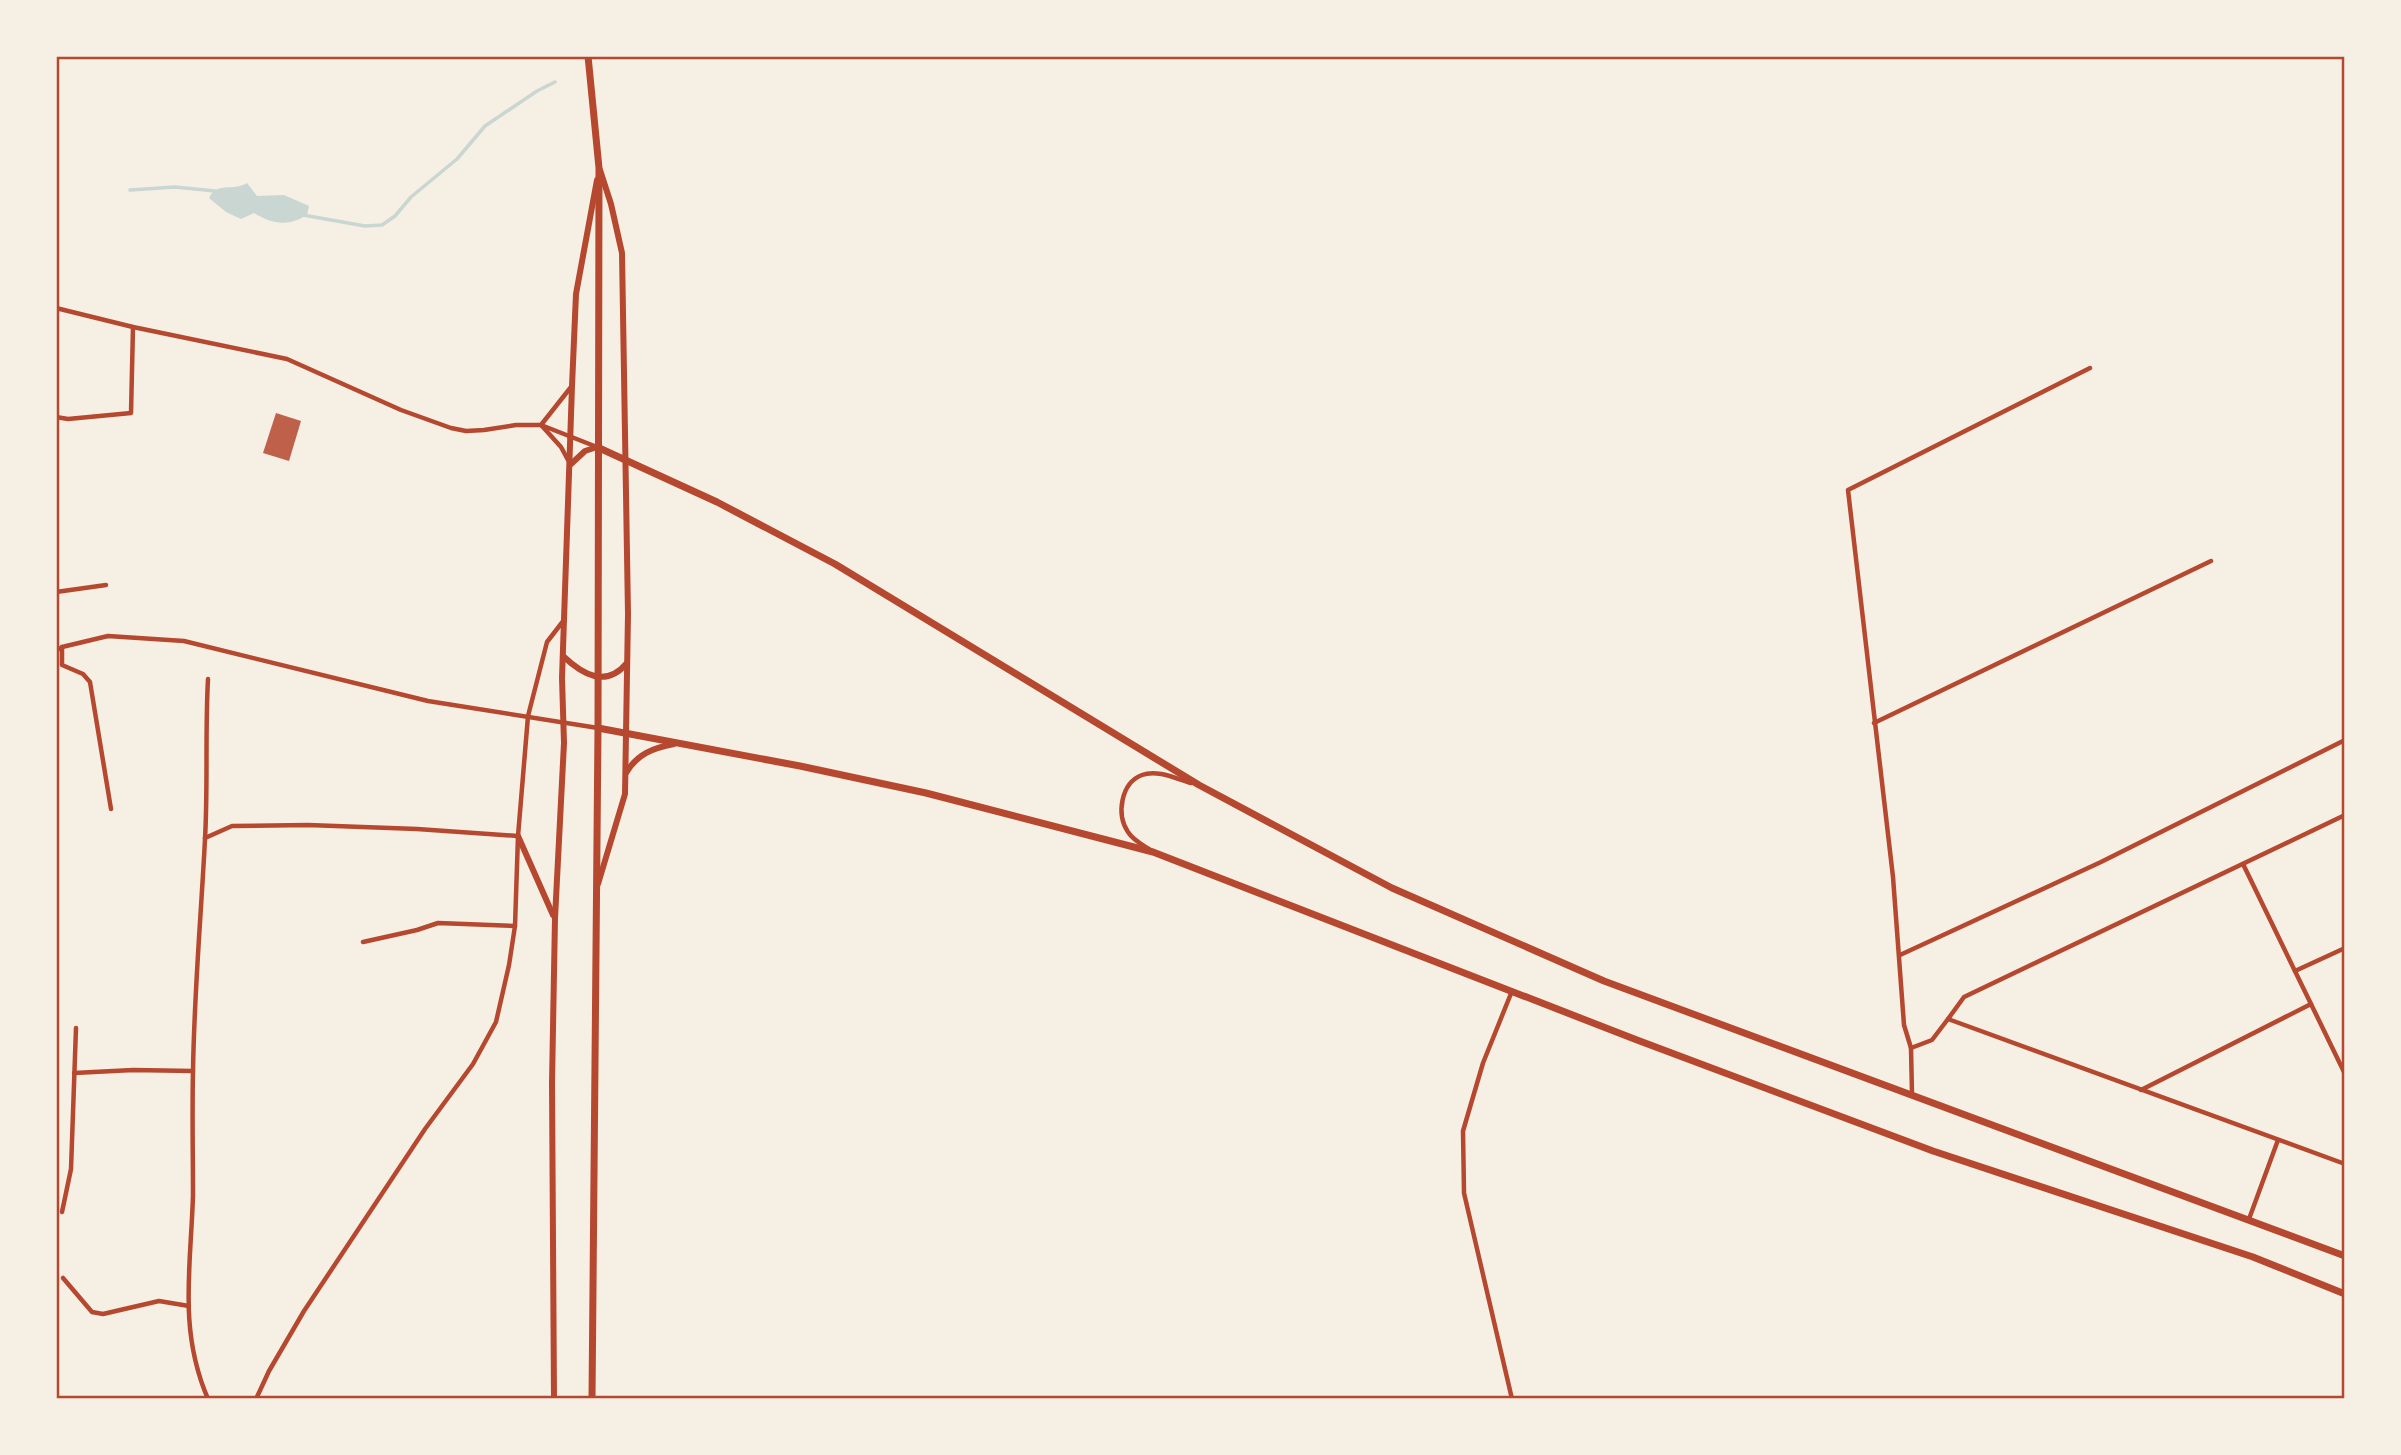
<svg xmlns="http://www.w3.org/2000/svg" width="2401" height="1455" viewBox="0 0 2401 1455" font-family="Arial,sans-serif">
	<rect width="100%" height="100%" fill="#f6efe4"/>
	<path fill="#c9d6d2" d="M247 183 257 196 284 195 309 206 307 215C288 227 272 224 254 213L241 219 226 212 209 198C217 181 232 192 247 183Z"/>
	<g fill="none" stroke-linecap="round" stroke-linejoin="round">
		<g stroke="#c9d6d2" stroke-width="3.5">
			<polyline points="130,190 175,187 215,191"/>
			<polyline points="303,215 365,226 382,225 395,216 411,197 457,159 485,126 537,91 555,82"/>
		</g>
	</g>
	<polygon fill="#bf614a" points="276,413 301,421 289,461 263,453"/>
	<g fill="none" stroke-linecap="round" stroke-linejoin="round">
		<g stroke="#b5482f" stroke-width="4.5">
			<polyline points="56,308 133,327 287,359 401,410 451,428 466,431 484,430 516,425 541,425 597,447"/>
			<polyline points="56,417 68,419 131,413 133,327"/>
			<polyline points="541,425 571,387"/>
			<polyline points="542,426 561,447 568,460"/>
			<polyline points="56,592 106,585"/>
			<polyline points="62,647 62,665 83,674 90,682 111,809"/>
			<polyline points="56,651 62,647 108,636 184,641 428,701 598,728"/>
			<polyline points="1874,723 2211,561"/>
			<polyline points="205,838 232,826 308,825 417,829 518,836"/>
			<path d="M1149 849C1141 844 1133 840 1128 832 1116 814 1121 783 1142 775 1157 769 1177 779 1191 783"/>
			<polyline points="2243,864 2345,1074"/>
			<polyline points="363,942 417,930 438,923 515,926"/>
			<polyline points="1900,955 2101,862 2345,740"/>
			<polyline points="2295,971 2345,948"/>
			<polyline points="1512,991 1483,1063 1463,1131 1464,1193 1512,1399"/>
			<polyline points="1948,1019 1964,997 2345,815"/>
			<polyline points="1911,1048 1932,1040 1948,1019 2345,1164"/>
			<polyline points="74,1073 133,1070 193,1071"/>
			<polyline points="2141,1090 2311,1004"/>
			<polyline points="1912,1094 1911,1048 1904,1025 1893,877 1848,490 2090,368"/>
			<polyline points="62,1212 71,1169 76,1028"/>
			<polyline points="2249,1219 2278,1140"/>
			<polyline points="63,1278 92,1312 103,1314 159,1301 189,1306"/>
			<path d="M208 1399C178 1330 191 1266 193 1195 193 1154 192 1113 193 1072 194 994 201 917 205 839 208 786 205 733 208 679"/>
			<polyline points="256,1399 269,1371 304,1311 425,1129 473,1064 496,1022 509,965 515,926 518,836 528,716 547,642 564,620"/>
		</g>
		<g stroke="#b5482f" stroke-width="6">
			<polyline points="571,464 585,451 597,447"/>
			<path d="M563 656C583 675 606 688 627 663"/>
			<path d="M626 773C637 754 653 748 674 744"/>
			<polyline points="518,836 553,915"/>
			<polyline points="598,884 625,794 628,614 622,253 611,204 600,170"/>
			<polyline points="554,1399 552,1083 555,918 564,743 562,678 572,386 576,294 597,180"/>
		</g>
		<g stroke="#b5482f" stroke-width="7">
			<polyline points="588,56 599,168 598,728 592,1399"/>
			<polyline points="597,447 717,502 835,564 1199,785 1392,888 1604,981 2345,1256"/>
			<polyline points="598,728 800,766 926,793 1153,852 1637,1040 1933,1151 2253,1257 2345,1294"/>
		</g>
	</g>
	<rect width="2401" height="1455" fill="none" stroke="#f6efe4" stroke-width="116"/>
	<rect x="58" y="58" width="2285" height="1339" fill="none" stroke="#b5482f" stroke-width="2.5"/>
</svg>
